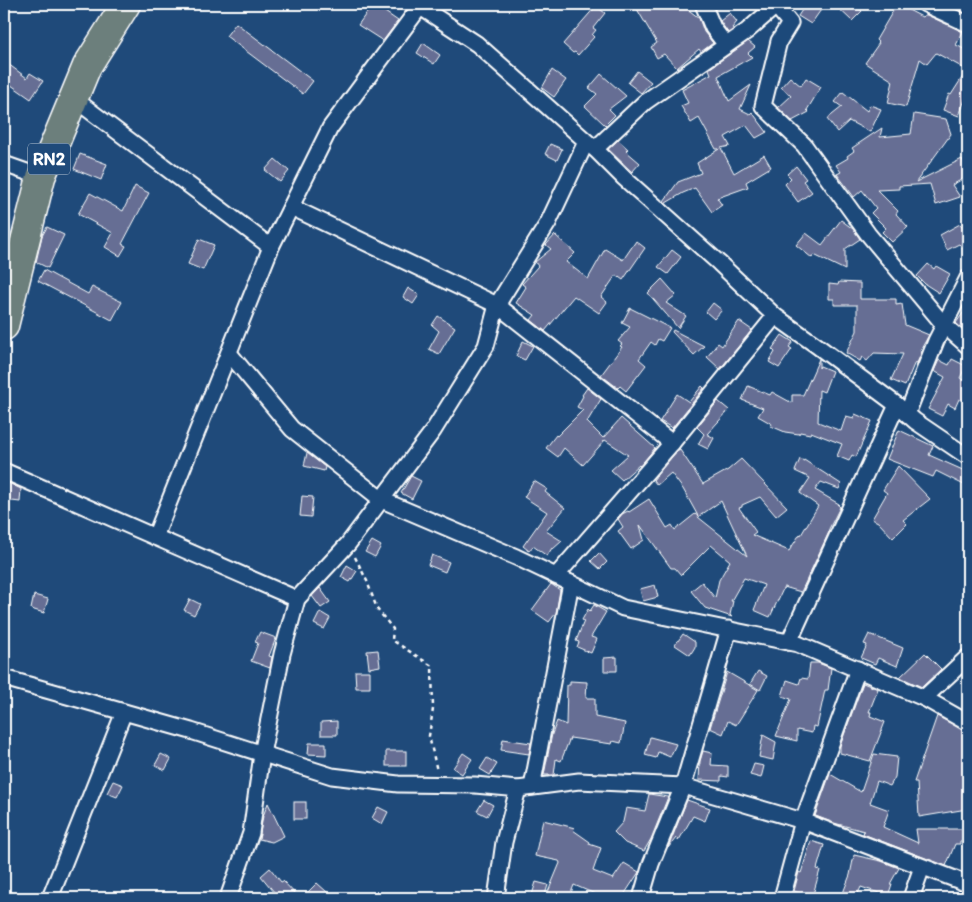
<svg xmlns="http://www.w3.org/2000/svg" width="972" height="902" viewBox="0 0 972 902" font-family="Itim,sans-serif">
	<rect width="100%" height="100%" fill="#1f4a7a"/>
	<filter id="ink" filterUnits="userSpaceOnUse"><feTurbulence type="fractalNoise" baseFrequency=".02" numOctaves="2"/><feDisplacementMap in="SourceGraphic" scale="10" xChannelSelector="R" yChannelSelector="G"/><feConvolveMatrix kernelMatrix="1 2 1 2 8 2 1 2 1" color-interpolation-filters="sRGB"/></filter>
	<g filter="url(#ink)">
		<g fill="#666e94" stroke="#fff" fill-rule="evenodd">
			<polygon points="373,4 391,4 385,12 398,21 383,41 358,25"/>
			<polygon points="634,4 681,4 699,18 704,32 713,43 701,52 699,49 677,68 664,54 657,58 651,47 657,43"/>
			<polygon points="806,4 825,4 811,24 798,16"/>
			<polygon points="834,4 854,4 862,11 852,21"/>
			<polygon points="897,4 922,17 924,15 927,15 963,32 956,45 968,51 968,91 959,116 943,110 949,94 951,95 967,70 936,53 927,64 920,59 906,107 888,103 893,81 865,63 879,43 876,40"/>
			<polygon points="596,6 605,13 593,28 596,30 592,35 594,37 578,55 575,52 573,53 563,44"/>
			<polygon points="730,13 737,22 732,28 734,29 728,33 720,21"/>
			<polygon points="236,23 313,81 303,94 226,36"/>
			<polygon points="748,41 755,47 748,53 752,57 718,76 729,101 751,85 740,109 750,114 752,112 767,132 756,138 746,125 725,137 730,146 721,148 734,173 764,155 771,167 746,182 748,187 717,198 722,205 712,212 695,188 683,193 666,203 664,201 678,182 701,173 697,163 719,149 716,149 699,118 691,123 681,106 688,103 682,90 711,74 709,69"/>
			<polygon points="423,43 440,55 434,64 417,53"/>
			<polygon points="4,61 27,78 30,73 43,81 31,99 4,80"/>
			<polygon points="552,70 566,80 554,97 542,88"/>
			<polygon points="637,71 651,82 641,93 628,83"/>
			<polygon points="601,74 626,96 609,109 615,115 605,125 585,106 597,94 589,88"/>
			<polygon points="790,77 801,86 806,78 821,87 807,110 809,112 792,121 778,108 791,96 781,87"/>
			<polygon points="843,92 867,111 870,105 881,109 870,132 849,121 837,132 827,119 842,107 835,102"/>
			<polygon points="914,114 946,119 951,134 916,182 962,159 968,172 968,176 952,185 960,197 936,205 930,184 899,186 899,189 877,190 898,211 896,214 908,227 892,242 882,232 886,228 871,213 876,208 862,190 854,197 837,174 841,172 836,165 848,158 847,156 854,151 852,148 882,128 880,137 911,134"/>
			<polygon points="618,140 628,149 626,151 640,163 632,172 608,149"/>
			<polygon points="550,144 562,149 557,160 545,154"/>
			<polygon points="80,154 107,164 101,180 74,169"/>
			<polygon points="275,159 289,171 280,182 265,170"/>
			<polygon points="796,166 806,179 803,181 812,192 798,202 785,184 791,178 787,174"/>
			<polygon points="135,186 149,193 122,244 126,246 120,256 105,247 113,233 78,214 90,193 123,211"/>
			<polygon points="841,220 853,229 860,239 845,249 845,270 814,255 812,258 796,245 806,233 822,245"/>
			<polygon points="960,224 968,232 968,238 961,246 959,244 947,250 940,235"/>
			<polygon points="47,227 64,235 48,268 36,262 42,236"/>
			<polygon points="555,235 575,253 566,262 588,279 605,249 623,260 636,241 645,248 623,280 616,275 601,297 607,302 599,313 574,296 545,331 531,320 535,315 516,303 526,287 522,284 538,266 535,262 551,249 546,245"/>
			<polygon points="199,239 214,245 203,270 188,264"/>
			<polygon points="672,250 681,257 668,274 658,267"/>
			<polygon points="928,264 934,269 936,266 950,274 939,293 925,284 917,276"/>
			<polygon points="44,270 88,294 92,287 122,302 112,320 38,281"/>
			<polygon points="662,279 676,295 666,303 686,316 678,328 648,293"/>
			<polygon points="839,282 860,283 860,299 896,299 896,305 902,304 905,325 929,335 920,351 922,352 917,363 915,362 905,386 891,380 903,354 874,353 867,361 862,357 860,361 846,353 857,331 857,305 834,305 834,299 829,299 829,284 838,285"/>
			<polygon points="408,288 419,295 413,304 403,297"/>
			<polygon points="713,303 722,310 714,319 706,312"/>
			<polygon points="968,306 968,322 962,329 956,323"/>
			<polygon points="630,308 670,328 662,341 658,339 655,345 651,342 639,359 646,365 626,391 620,386 618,388 601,375 622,347 620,346 622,344 618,341 630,327 622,323"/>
			<polygon points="438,316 455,327 439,354 429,349 439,331 432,325"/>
			<polygon points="739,321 752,330 720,369 707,357 718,343 722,346"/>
			<polygon points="673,330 704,346 694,355 672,332"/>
			<polygon points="782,335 793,342 789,347 792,349 779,368 769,362 775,352 772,349"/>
			<polygon points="523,341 533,346 525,360 516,356"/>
			<polygon points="819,359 819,368 820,366 832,371 824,392 819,390 818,422 841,431 846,416 854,418 855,414 872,421 856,457 852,455 849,461 837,456 842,444 811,432 810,434 800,432 799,434 785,432 771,426 772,424 758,416 763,408 742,400 748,386 770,395 772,392 792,403 792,395 803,395"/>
			<polygon points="952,359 966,366 960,378 968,383 968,392 962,401 959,399 955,408 948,404 942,416 928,409 945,377 934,371 939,360 949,365"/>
			<polygon points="702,386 704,388 672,428 660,421 677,394 689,402"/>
			<polygon points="587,388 601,399 587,422 603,438 621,418 655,448 640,466 639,465 622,480 611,470 628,455 605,440 583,465 564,448 558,457 546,448 556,435 557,436 583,410 577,407 583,396 582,395"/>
			<polygon points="718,401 729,410 707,434 714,438 708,449 698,444 704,434 697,427"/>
			<polygon points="899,430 933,446 929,455 965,471 968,474 968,487 936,471 933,477 887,459"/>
			<path d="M680 450 703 484 728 470 741 459 787 507 776 516 760 497 742 505V507L739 508 756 532 752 535 789 551 800 534 801 535 818 506 800 493 810 478 795 471 800 459 804 461V460L841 484 839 489 821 482 815 490 839 504 838 505 840 507 828 531 829 532 801 592 784 587 770 617 754 610 764 585 744 578 731 601H733L730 615 732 617 705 608 691 591 702 582 715 598 719 580 730 561 711 545 681 575 675 568H671L640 525 644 540 631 549 618 531 623 527 618 519 622 514 628 511 629 512 649 499 667 528 672 525 675 530 695 514 698 516 683 489 671 473 657 485 653 480 675 453ZM721 501 733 527 747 556 698 517Z"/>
			<polygon points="307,453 325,467 324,471 304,466"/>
			<polygon points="898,466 930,499 903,520 907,524 893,538 878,522 872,519 887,493 883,490"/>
			<polygon points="411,476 421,481 412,499 401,493"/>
			<polygon points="4,481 21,489 20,502 4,500"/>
			<polygon points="534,481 547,489 545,492 565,508 546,531 562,541 553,549 552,548 547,556 533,546 529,551 523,546 547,512 524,497"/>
			<polygon points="302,496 313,497 311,517 300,516"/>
			<polygon points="372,541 381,546 375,557 365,552"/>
			<polygon points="599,553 607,562 600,569 591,561"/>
			<polygon points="432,555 449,562 445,572 428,565"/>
			<polygon points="347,565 357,571 350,582 341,577"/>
			<polygon points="551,584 560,590 556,613 549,622 532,610"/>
			<polygon points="655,585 658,597 643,601 640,589"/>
			<polygon points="320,588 330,602 321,608 312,596"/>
			<polygon points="34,595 48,599 44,613 31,609"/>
			<polygon points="190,599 200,604 194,615 184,610"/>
			<polygon points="594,605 606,612 591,637 597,639 591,653 577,647 579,642 576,641 584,621 582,620 588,609 590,611"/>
			<polygon points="320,612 330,618 324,629 314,624"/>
			<polygon points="260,632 276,638 269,656 272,657 270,668 251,661 258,643 255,642"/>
			<polygon points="683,634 695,642 695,647 690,655 675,645"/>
			<polygon points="869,634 903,648 897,666 878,658 875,664 861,658 867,645 864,644"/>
			<polygon points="378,650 380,666 369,668 367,651"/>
			<polygon points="925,653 941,669 922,687 900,677"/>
			<polygon points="617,657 617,671 604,671 604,658"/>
			<polygon points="810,663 818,663 831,668 828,690 825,690 817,727 813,726 812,733 797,730 797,741 776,736 791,699 782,696 787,680 799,684 801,678 808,679"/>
			<polygon points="355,671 370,671 370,688 356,688"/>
			<polygon points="758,671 767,676 760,690 750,684"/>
			<polygon points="727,672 758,690 736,725 728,721 723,734 710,728"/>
			<polygon points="570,681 587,682 586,698 595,698 595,717 625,723 621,743 613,741 612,744 570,738 561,761 556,759 554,775 544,775 552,734 557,721 566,725 567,685 570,685"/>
			<polygon points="863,683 878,689 869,712 871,712 870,716 885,722 870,761 840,753 840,746"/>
			<polygon points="937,716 968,732 968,790 963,787 967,809 919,817 917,782 914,782"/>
			<polygon points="337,721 337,735 321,735 321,722"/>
			<polygon points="763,735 776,742 773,760 759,757"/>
			<polygon points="650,737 676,744 670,757 658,752 656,758 645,755"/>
			<polygon points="503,739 531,743 529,754 501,750"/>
			<polygon points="309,743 326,743 326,755 308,754"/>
			<rect x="386" y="751" width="20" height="15"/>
			<polygon points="703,751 712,753 711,765 728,766 728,777 721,776 721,781 699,780 700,761"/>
			<polygon points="463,753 472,759 462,774 453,768"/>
			<polygon points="161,754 171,759 165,770 155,765"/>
			<polygon points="874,754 897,757 895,777 890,786 877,781 870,803 889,810 883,827 918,843 916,829 968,829 968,841 960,841 960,844 955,844 946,866 863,834 864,831 834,823 815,816 830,774 861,792"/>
			<polygon points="487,758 497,764 490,775 480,769"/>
			<polygon points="754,764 764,766 761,778 750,775"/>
			<polygon points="113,781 123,785 117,797 107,793"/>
			<polygon points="649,794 668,797 651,839 644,851 625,843 614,832 623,822 626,808 645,811"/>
			<polygon points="484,800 493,805 487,816 477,811"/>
			<polygon points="687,800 710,808 705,821 693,816 679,840 676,838 668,848"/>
			<rect x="294" y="802" width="12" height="17"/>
			<polygon points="268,803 284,836 272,842 259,839 263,816"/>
			<polygon points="378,807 388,812 382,824 372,818"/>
			<polygon points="543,820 575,828 573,830 590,842 589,844 601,848 593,871 613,879 624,863 639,872 622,898 593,898 595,894 574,885 569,898 561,898 548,892 560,863 559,861 535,856"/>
			<polygon points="811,841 824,845 817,869 820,870 812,898 794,891 799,872 801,873"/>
			<polygon points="854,855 881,861 899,868 890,884 892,884 888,896 861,887 856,898 841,898 850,875"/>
			<polygon points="270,868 281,882 283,881 299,898 279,898 261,876"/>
			<polygon points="536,882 548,885 544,898 531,898"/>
			<polygon points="317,883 327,892 321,898 302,898"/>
		</g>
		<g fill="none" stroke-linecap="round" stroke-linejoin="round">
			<defs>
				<g id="street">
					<polyline points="416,4 477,44 595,149 624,178 719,263 775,316 816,345 897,405 915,421 968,457"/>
					<polyline points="703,4 713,28 726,45"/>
					<polyline points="925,4 968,24"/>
					<polyline points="776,6 790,23 779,41 763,106 804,145 868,234 944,325 968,346"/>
					<polyline points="73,98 271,247"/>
					<polyline points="595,149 645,102 747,31 778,4"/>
					<polyline points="4,164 41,177"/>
					<polyline points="291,207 497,305 672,443"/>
					<polyline points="229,353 292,429 382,500 516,557 623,608 798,644 924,698 968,657"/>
					<polyline points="907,414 936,341 968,278"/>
					<polyline points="4,471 297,599"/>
					<polyline points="155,537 271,247 330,128 422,4"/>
					<polyline points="556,576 672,443 775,316"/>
					<polyline points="789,642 897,405"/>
					<polyline points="4,678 191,731 332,776 398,784 475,785 518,789 579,781 683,786 803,821 968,884"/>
					<polyline points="924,698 968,723"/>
					<polyline points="532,787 571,583"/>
					<polyline points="50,898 124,712"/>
					<polyline points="228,898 251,833 262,754 282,654 297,599 348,544 433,431 486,346 497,305 548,223 586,142"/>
					<polyline points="496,898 504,842 518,789"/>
					<polyline points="641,898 651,864 683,786 729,629"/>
					<polyline points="782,898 803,821 858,669"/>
					<polyline points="911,898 922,867"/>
				</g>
				<polyline id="highway" points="4,326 41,177 87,66 126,4"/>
			</defs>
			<use href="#street" stroke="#fff" stroke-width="19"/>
			<use href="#highway" stroke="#fff" stroke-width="31"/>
			<polyline stroke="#fff" stroke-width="2.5" stroke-dasharray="4 4" stroke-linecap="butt" points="355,557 367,581 377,609 393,629 392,640 432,666 433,709 429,736 437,771"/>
			<use href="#street" stroke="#1f4a7a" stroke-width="15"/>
			<use href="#highway" stroke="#6c7f7c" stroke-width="28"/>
		</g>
	</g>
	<g text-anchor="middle" stroke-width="4" stroke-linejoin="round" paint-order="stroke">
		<rect fill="#1f4a7a" stroke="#bcc9d7" stroke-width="1" x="28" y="143.5" width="42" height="31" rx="4"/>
		<g font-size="18" font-weight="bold" fill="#fff">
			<text x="49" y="165">RN2</text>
		</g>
	</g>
	<rect width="972" height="902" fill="none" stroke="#1f4a7a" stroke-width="20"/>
	<rect x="10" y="10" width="952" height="882" fill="none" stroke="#fff" stroke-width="2" filter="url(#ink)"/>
</svg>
